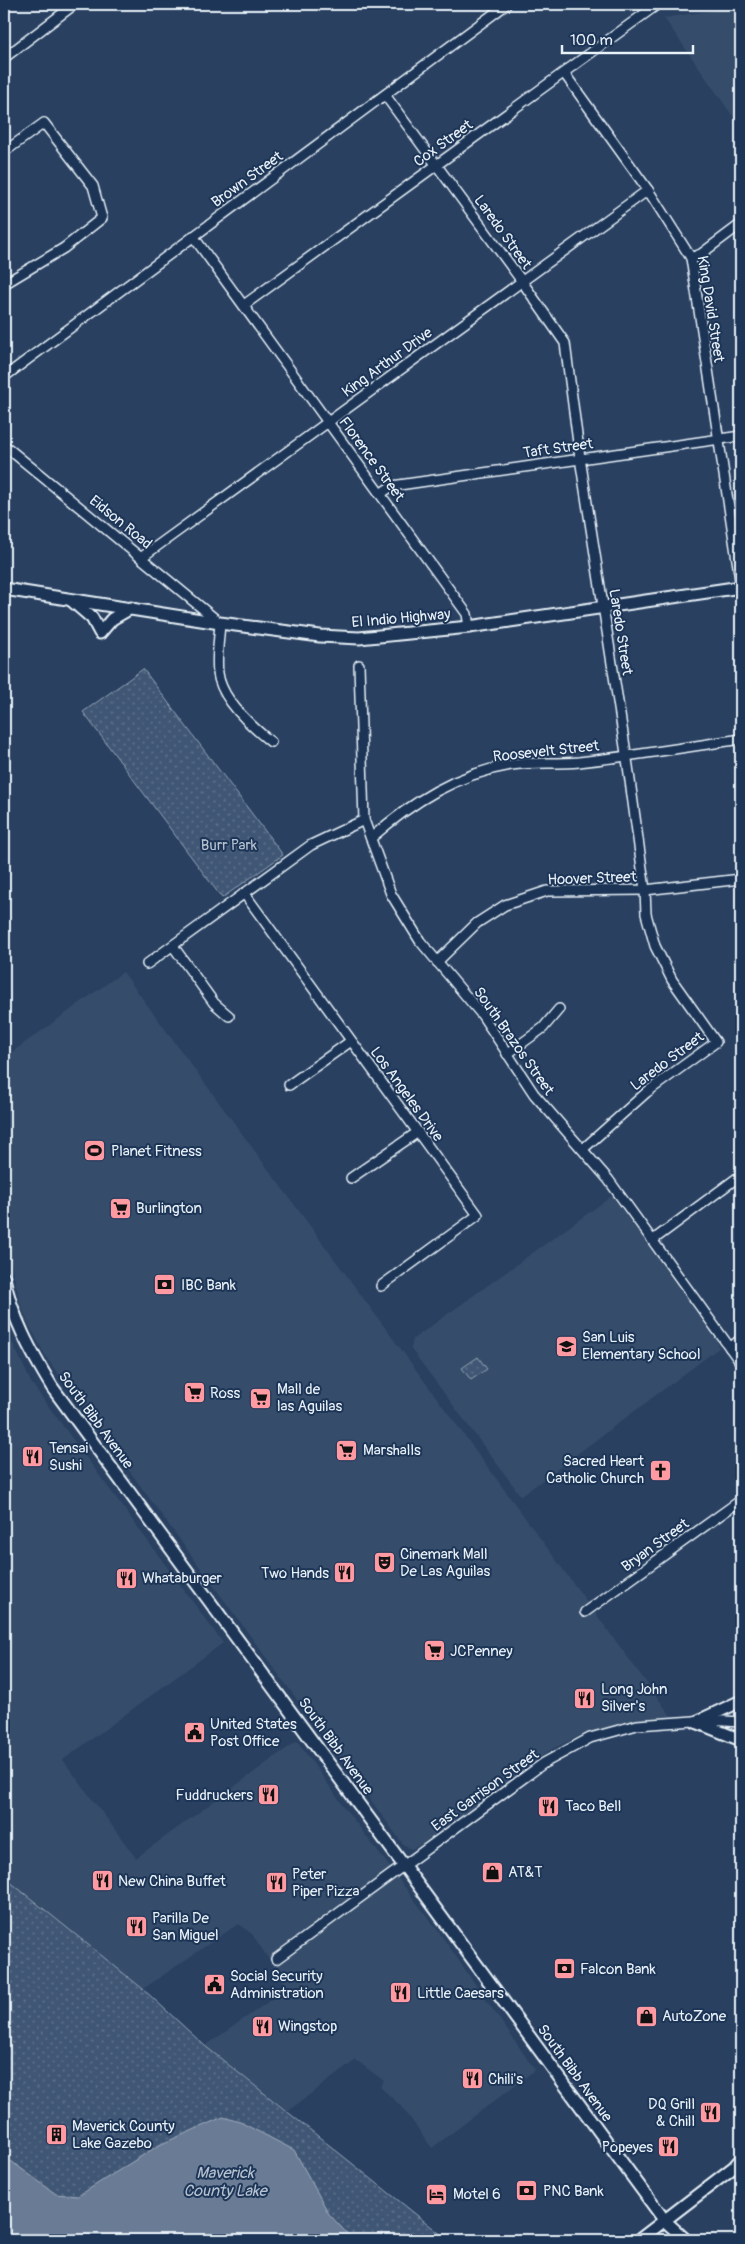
<svg xmlns="http://www.w3.org/2000/svg" width="745" height="2244" viewBox="0 0 745 2244" font-family="Pangolin,sans-serif">
	<defs>
		<pattern id="grass-dots" width="8" height="8" patternUnits="userSpaceOnUse" patternTransform="scale(1.25)"><rect width="8" height="8" fill="#415774"/><path d="M2 2h.1M6 6h.1" fill="none" stroke="#5c7089" stroke-width="1.8" stroke-linecap="round"/></pattern>
	</defs>
	<rect width="100%" height="100%" fill="#294061"/>
	<filter id="ink" filterUnits="userSpaceOnUse"><feTurbulence type="fractalNoise" baseFrequency=".02" numOctaves="2"/><feDisplacementMap in="SourceGraphic" scale="10" xChannelSelector="R" yChannelSelector="G"/><feConvolveMatrix kernelMatrix="1 2 1 2 8 2 1 2 1" color-interpolation-filters="sRGB"/></filter>
	<g filter="url(#ink)">
		<g fill="#364d6b">
			<polygon points="741,6 741,128 664,18"/>
			<polygon points="123,972 671,1716 638,1719 583,1734 550,1750 421,1845 411,1849 403,1844 48,1360 29,1325 20,1302 4,1233 4,1058"/>
			<polygon points="612,1196 717,1341 719,1348 521,1496 411,1349 413,1339"/>
			<polygon points="4,1325 32,1384 223,1643 63,1760 136,1858 297,1741 347,1811 441,1935 535,2070 432,2148 402,2107 380,2087 384,2081 356,2060 288,2111 205,2046 288,1988 252,1934 238,1924 143,1989 4,1877"/>
		</g>
		<g fill="url(#grass-dots)" stroke="#94a4b6">
			<polygon points="143,669 283,855 222,898 83,712"/>
			<polygon points="478,1357 487,1369 471,1380 462,1368"/>
			<polygon points="4,1877 143,1989 205,2046 448,2240 4,2240"/>
		</g>
		<polygon fill="#6b7c95" stroke="#9dabbd" points="223,2117 240,2122 294,2150 329,2214 353,2240 4,2240 4,2156 56,2194 78,2196 159,2145"/>
		<g fill="none" stroke-linecap="round" stroke-linejoin="round">
			<defs>
				<g id="minor">
					<polyline points="4,58 75,4"/>
					<polyline points="564,73 648,190 691,258 741,586"/>
					<polyline points="385,95 521,280 565,343 580,458 628,766 645,890 646,914 655,946 672,980 716,1042 647,1092 583,1149"/>
					<polyline points="4,152 44,123 93,186 102,218 64,248 4,284"/>
					<polyline points="193,236 467,614 469,627"/>
					<polyline points="691,258 701,254 741,224"/>
					<polyline points="244,305 658,4"/>
					<polyline points="4,377 507,4"/>
					<path d="M4 445 220 623C219 639 216 657 218 673 221 699 251 726 271 742"/>
					<polyline points="380,494 392,486 741,436"/>
					<polyline points="142,557 648,190"/>
					<polyline points="359,665 364,820 391,894 420,941 482,1015 534,1094 608,1179 741,1363"/>
					<path d="M371 838C412 802 456 774 511 765 533 762 556 764 579 762 633 756 687 747 741 739"/>
					<polyline points="244,893 478,1215 381,1286"/>
					<polyline points="173,946 214,1003 229,1016"/>
					<polyline points="437,962 477,923 505,905 547,891 645,890 741,879"/>
					<polyline points="147,964 311,845 364,820"/>
					<polyline points="507,1054 543,1028 559,1009"/>
					<polyline points="289,1085 351,1041"/>
					<polyline points="351,1178 418,1132"/>
					<polyline points="653,1240 741,1175"/>
					<polyline points="730,1348 741,1339"/>
					<polyline points="585,1612 741,1500"/>
					<polyline points="276,1959 544,1763 590,1738 637,1725 708,1720 741,1722"/>
				</g>
				<g id="major">
					<polyline points="4,589 220,623 320,636 359,638 469,627 741,587"/>
					<polyline points="71,600 92,618 100,633 112,619 131,608"/>
					<path d="M4 1278C12 1318 31 1352 52 1387L665 2221 686 2240"/>
					<polyline points="696,1722 741,1701"/>
					<polyline points="696,1722 741,1740"/>
					<polyline points="639,2240 734,2167 741,2159"/>
				</g>
			</defs>
			<use href="#minor" stroke="#e8f1f8" stroke-width="12"/>
			<use href="#major" stroke="#e8f1f8" stroke-width="15"/>
			<use href="#minor" stroke="#1d3557" stroke-width="9"/>
			<use href="#major" stroke="#1d3557" stroke-width="11"/>
		</g>
	</g>
	<defs>
		<symbol id="stadium-square" viewBox="-11 -11 22 22"><rect x="-9" y="-9" width="18" height="18" rx="4" fill="#ff9aa2" stroke="#1d3557"/><path d="M0-5a6.5 5 0 1 0 0 10a6.5 5 0 1 0 0-10ZM-3.5-1.8h7v3.6h-7Z" fill="#111"/></symbol>
		<symbol id="supermarket-square" viewBox="-11 -11 22 22"><rect x="-9" y="-9" width="18" height="18" rx="4" fill="#ff9aa2" stroke="#1d3557"/><path d="M-6-5.5h2.5l.6 2H6L4.5 2H-2.5L-4.4-4H-6ZM-1.5 3.2a1.3 1.3 0 1 0 .1 0ZM3 3.2a1.3 1.3 0 1 0 .1 0Z" fill="#111"/></symbol>
		<symbol id="bank-square" viewBox="-11 -11 22 22"><rect x="-9" y="-9" width="18" height="18" rx="4" fill="#ff9aa2" stroke="#1d3557"/><path d="M-6-4H6V4H-6ZM0-2.3a2.3 2.3 0 1 0 0 4.6a2.3 2.3 0 1 0 0-4.6Z" fill="#111"/></symbol>
		<symbol id="school-square" viewBox="-11 -11 22 22"><rect x="-9" y="-9" width="18" height="18" rx="4" fill="#ff9aa2" stroke="#1d3557"/><path d="M0-5L7-2L0 1L-7-2ZM-4 1L0 2.5L4 1V4Q0 6-4 4Z" fill="#111"/></symbol>
		<symbol id="restaurant-square" viewBox="-11 -11 22 22"><rect x="-9" y="-9" width="18" height="18" rx="4" fill="#ff9aa2" stroke="#1d3557"/><path d="M-5-6h1v4h1v-4h1v4h1v-4h1v5L-1.5 .5V6h-2V.5L-5-1ZM5-6V6H3V1.5H1.5Q1.5-4 5-6Z" fill="#111"/></symbol>
		<symbol id="church-square" viewBox="-11 -11 22 22"><rect x="-9" y="-9" width="18" height="18" rx="4" fill="#ff9aa2" stroke="#1d3557"/><path d="M-1.2-6h2.4v3.5h3.3v2.4h-3.3V6h-2.4V-.1h-3.3v-2.4h3.3Z" fill="#111"/></symbol>
		<symbol id="theatre-square" viewBox="-11 -11 22 22"><rect x="-9" y="-9" width="18" height="18" rx="4" fill="#ff9aa2" stroke="#1d3557"/><path d="M-5-5.5Q0-4 5-5.5V0Q5 5 0 6Q-5 5-5 0ZM-3.3-2.5H-1v1.5H-3.3ZM1-2.5H3.3v1.5H1ZM-2.8 1Q0 5.5 2.8 1Z" fill="#111"/></symbol>
		<symbol id="civic-square" viewBox="-11 -11 22 22"><rect x="-9" y="-9" width="18" height="18" rx="4" fill="#ff9aa2" stroke="#1d3557"/><path d="M-.6-6.5H3V-4.5H.6V-3L4-1V1h2V6H-6V1h2V-1L-.6-3ZM-1.2 2.5V6h2.4V2.5Z" fill="#111"/></symbol>
		<symbol id="shop-square" viewBox="-11 -11 22 22"><rect x="-9" y="-9" width="18" height="18" rx="4" fill="#ff9aa2" stroke="#1d3557"/><path d="M-5-2.5h2.3a2.7 3.5 0 0 1 5.4 0H5L5.5 6h-11ZM-1.5-2.5h3a1.5 2.3 0 0 0-3 0Z" fill="#111"/></symbol>
		<symbol id="building-square" viewBox="-11 -11 22 22"><rect x="-9" y="-9" width="18" height="18" rx="4" fill="#ff9aa2" stroke="#1d3557"/><path d="M-4-6H4V6H1V3H-1V6H-4ZM-2.5-4.3h1.7v1.8h-1.7ZM.8-4.3h1.7v1.8H.8ZM-2.5-1h1.7V.8h-1.7ZM.8-1h1.7V.8H.8Z" fill="#111"/></symbol>
		<symbol id="hotel-square" viewBox="-11 -11 22 22"><rect x="-9" y="-9" width="18" height="18" rx="4" fill="#ff9aa2" stroke="#1d3557"/><path d="M-6-4.5h1.5V1H6V5H4.5V3h-9V5H-6ZM-4 0a1.8 1.8 0 1 1 3.6 0ZM.5 0V-2.5h3Q6-2.5 6 0Z" fill="#111"/></symbol>
	</defs>
	<g fill-rule="evenodd">
		<use href="#stadium-square" x="82" y="1138" width="25" height="25"/>
		<use href="#supermarket-square" x="108" y="1196" width="25" height="25"/>
		<use href="#bank-square" x="152" y="1272" width="25" height="25"/>
		<use href="#school-square" x="554" y="1334" width="25" height="25"/>
		<use href="#supermarket-square" x="182" y="1380" width="25" height="25"/>
		<use href="#supermarket-square" x="248" y="1386" width="25" height="25"/>
		<use href="#supermarket-square" x="334" y="1438" width="25" height="25"/>
		<use href="#restaurant-square" x="20" y="1444" width="25" height="25"/>
		<use href="#church-square" x="648" y="1458" width="25" height="25"/>
		<use href="#theatre-square" x="372" y="1550" width="25" height="25"/>
		<use href="#restaurant-square" x="332" y="1560" width="25" height="25"/>
		<use href="#restaurant-square" x="114" y="1566" width="25" height="25"/>
		<use href="#supermarket-square" x="422" y="1638" width="25" height="25"/>
		<use href="#restaurant-square" x="572" y="1686" width="25" height="25"/>
		<use href="#civic-square" x="182" y="1720" width="25" height="25"/>
		<use href="#restaurant-square" x="256" y="1782" width="25" height="25"/>
		<use href="#restaurant-square" x="536" y="1794" width="25" height="25"/>
		<use href="#shop-square" x="480" y="1860" width="25" height="25"/>
		<use href="#restaurant-square" x="90" y="1868" width="25" height="25"/>
		<use href="#restaurant-square" x="264" y="1870" width="25" height="25"/>
		<use href="#restaurant-square" x="124" y="1914" width="25" height="25"/>
		<use href="#bank-square" x="552" y="1956" width="25" height="25"/>
		<use href="#civic-square" x="202" y="1972" width="25" height="25"/>
		<use href="#restaurant-square" x="388" y="1980" width="25" height="25"/>
		<use href="#shop-square" x="634" y="2004" width="25" height="25"/>
		<use href="#restaurant-square" x="250" y="2014" width="25" height="25"/>
		<use href="#restaurant-square" x="460" y="2066" width="25" height="25"/>
		<use href="#restaurant-square" x="698" y="2100" width="25" height="25"/>
		<use href="#building-square" x="44" y="2122" width="25" height="25"/>
		<use href="#restaurant-square" x="656" y="2134" width="25" height="25"/>
		<use href="#bank-square" x="514" y="2178" width="25" height="25"/>
		<use href="#hotel-square" x="424" y="2182" width="25" height="25"/>
	</g>
	<g text-anchor="middle" stroke-width="4" stroke-linejoin="round" paint-order="stroke">
		<g font-size="15" fill="#e8f1f8" stroke="#1d3557">
			<text transform="translate(443 143) rotate(-36)" y="5">Cox Street</text>
			<text transform="translate(247 179) rotate(-36)" y="5">Brown Street</text>
			<text transform="translate(503 232) rotate(54)" y="5">Laredo Street</text>
			<text transform="translate(711 309) rotate(81)" y="5">King David Street</text>
			<text transform="translate(387 362) rotate(-36)" y="5">King Arthur Drive</text>
			<text transform="translate(558 448) rotate(-8)" y="5">Taft Street</text>
			<text transform="translate(372 459) rotate(54)" y="5">Florence Street</text>
			<text transform="translate(121 522) rotate(39)" y="5">Eidson Road</text>
			<text transform="translate(401 618) rotate(-5)" y="5">El Indio Highway</text>
			<text transform="translate(621 632) rotate(81)" y="5">Laredo Street</text>
			<text transform="translate(546 751) rotate(-6)" y="5">Roosevelt Street</text>
			<text transform="translate(592 878) rotate(-2)" y="5">Hoover Street</text>
			<text transform="translate(514 1041) rotate(55)" y="5">South Brazos Street</text>
			<text transform="translate(667 1061) rotate(-37)" y="5">Laredo Street</text>
			<text transform="translate(407 1094) rotate(54)" y="5">Los Angeles Drive</text>
			<text transform="translate(96 1420) rotate(54)" y="5">South Bibb Avenue</text>
			<text transform="translate(655 1545) rotate(-36)" y="5">Bryan Street</text>
			<text transform="translate(336 1746) rotate(54)" y="5">South Bibb Avenue</text>
			<text transform="translate(485 1790) rotate(-36)" y="5">East Garrison Street</text>
			<text transform="translate(575 2073) rotate(54)" y="5">South Bibb Avenue</text>
		</g>
		<g font-size="15" fill="#b6c3d0" stroke="#1d3557">
			<text x="229" y="850">Burr Park</text>
		</g>
		<g font-size="15" fill="#e8f1f8" stroke="#1d3557" text-anchor="start">
			<text x="111" y="1156">Planet Fitness</text>
			<text x="136" y="1213">Burlington</text>
			<text x="181" y="1290">IBC Bank</text>
			<text x="582" y="1342">San Luis<tspan x="582" dy="17">Elementary School</tspan></text>
			<text x="277" y="1394">Mall de<tspan x="277" dy="17">las Aguilas</tspan></text>
			<text x="210" y="1398">Ross</text>
			<text x="49" y="1453">Tensai<tspan x="49" dy="17">Sushi</tspan></text>
			<text x="363" y="1455">Marshalls</text>
			<text x="644" y="1466" text-anchor="end">Sacred Heart<tspan x="644" dy="17">Catholic Church</tspan></text>
			<text x="400" y="1559">Cinemark Mall<tspan x="400" dy="17">De Las Aguilas</tspan></text>
			<text x="329" y="1578" text-anchor="end">Two Hands</text>
			<text x="142" y="1583">Whataburger</text>
			<text x="450" y="1656">JCPenney</text>
			<text x="601" y="1694">Long John<tspan x="601" dy="17">Silver's</tspan></text>
			<text x="210" y="1729">United States<tspan x="210" dy="17">Post Office</tspan></text>
			<text x="253" y="1800" text-anchor="end">Fuddruckers</text>
			<text x="565" y="1811">Taco Bell</text>
			<text x="508" y="1877">AT&amp;T</text>
			<text x="292" y="1879">Peter<tspan x="292" dy="17">Piper Pizza</tspan></text>
			<text x="118" y="1886">New China Buffet</text>
			<text x="152" y="1923">Parilla De<tspan x="152" dy="17">San Miguel</tspan></text>
			<text x="580" y="1974">Falcon Bank</text>
			<text x="230" y="1981">Social Security<tspan x="230" dy="17">Administration</tspan></text>
			<text x="417" y="1998">Little Caesars</text>
			<text x="662" y="2021">AutoZone</text>
			<text x="278" y="2031">Wingstop</text>
			<text x="488" y="2084">Chili's</text>
			<text x="695" y="2109" text-anchor="end">DQ Grill<tspan x="695" dy="17">&amp; Chill</tspan></text>
			<text x="72" y="2131">Maverick County<tspan x="72" dy="17">Lake Gazebo</tspan></text>
			<text x="653" y="2152" text-anchor="end">Popeyes</text>
			<text x="543" y="2196">PNC Bank</text>
			<text x="453" y="2199">Motel 6</text>
		</g>
		<g font-size="16" font-style="italic" fill="#b6c2d0" stroke="#1d3557">
			<text x="225" y="2178">Maverick<tspan x="225" dy="18">County Lake</tspan></text>
		</g>
	</g>
	<rect width="745" height="2244" fill="none" stroke="#1d3557" stroke-width="20"/>
	<rect x="10" y="10" width="725" height="2224" fill="none" stroke="#e8f1f8" stroke-width="2" filter="url(#ink)"/>
	<path d="M562 45v8h131v-8" fill="none" stroke="#e8f1f8" stroke-width="2.5"/>
	<text x="570" y="45" font-size="15" fill="#e8f1f8" stroke="#1d3557" stroke-width="4" paint-order="stroke">100 m</text>
</svg>
